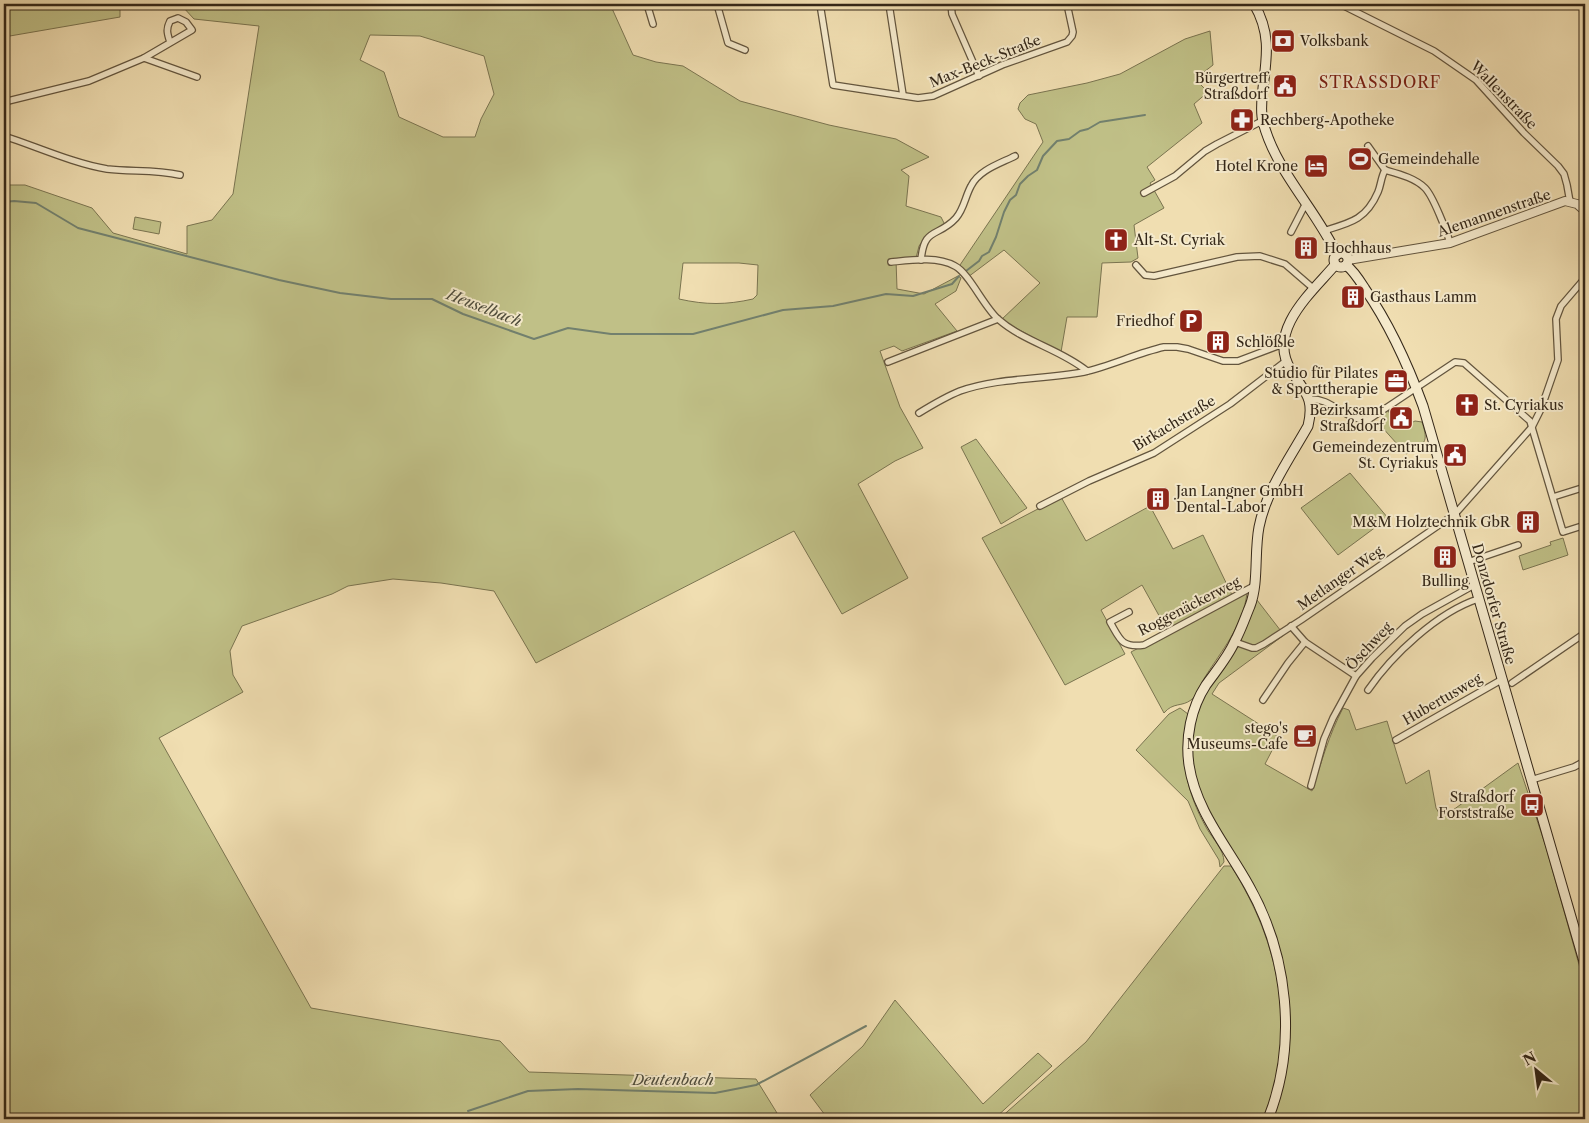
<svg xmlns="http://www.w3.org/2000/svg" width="1589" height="1123" viewBox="0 0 1589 1123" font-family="'Libre Caslon Text',serif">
	<rect width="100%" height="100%" fill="#f0deb1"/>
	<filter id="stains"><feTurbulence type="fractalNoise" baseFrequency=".004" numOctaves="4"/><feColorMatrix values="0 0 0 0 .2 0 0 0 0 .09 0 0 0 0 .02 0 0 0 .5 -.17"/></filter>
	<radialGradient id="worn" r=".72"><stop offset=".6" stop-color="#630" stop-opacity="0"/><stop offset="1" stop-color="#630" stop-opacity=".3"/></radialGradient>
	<g fill="#c0c087" stroke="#7a7450" fill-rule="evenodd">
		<path d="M4 4H610L633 55 656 62 683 66 740 101 829 125 896 139 929 157 901 170 909 176 906 206 941 217 945 225 927 235 919 246 916 258 896 260 897 289 924 294 958 276 961 278 956 291 935 304 957 331 902 351 894 346 880 351 900 407 923 448 895 461 858 484 908 578 842 614 794 531 536 663 494 591 441 583 393 579 348 586 332 594 242 626 230 651 233 675 243 692 159 738 311 1008 500 1041 529 1072 756 1079 777 1113 756 1119H4V185H25L92 208 113 233 187 254V226L212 220 233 194 259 26 194 19 182 6 120 9V17L4 37ZM370 35 420 36 484 56 494 94 481 119 475 137H443L399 117 384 72 360 60ZM683 263H739L758 265 757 295 753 299C726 305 706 305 679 299Z"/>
		<polygon points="1210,31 1213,65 1195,79 1208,92 1194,104 1202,123 1147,167 1155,180 1150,183 1164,208 1134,225 1138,258 1131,262 1102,263 1097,317 1067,317 1061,352 1001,320 1040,283 1004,250 968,277 960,265 1043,142 1036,124 1025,119 1018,109 1020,103 1028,95 1087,83 1120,74 1185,39"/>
		<polygon points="135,217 161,222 159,234 133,229"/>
		<path d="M1387 409 1399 429 1415 421 1422 422C1429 444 1425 443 1406 454L1381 426 1382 412Z"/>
		<polygon points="976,439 1027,508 1001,524 961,447"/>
		<polygon points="1350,473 1388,518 1338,555 1301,508"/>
		<polygon points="1061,497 1086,541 1150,506 1173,549 1203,535 1232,595 1167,630 1142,585 1101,610 1125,654 1065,685 982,538"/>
		<polygon points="1563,538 1568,555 1523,570 1519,556 1551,545 1550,542"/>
		<path d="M1247 593C1243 626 1222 650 1205 677 1201 684 1198 695 1191 700 1182 707 1173 702 1164 713L1131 652 1241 594Z"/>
		<path d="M1257 600 1284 635 1219 683 1212 694 1279 737 1265 764 1312 791C1321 763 1329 735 1343 708L1349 710 1356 730 1387 721 1406 784 1429 770 1436 808 1442 818 1518 763 1546 847 1585 986V1119H1271L1289 1016 1285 972 1275 936 1219 835 1198 791 1191 755 1193 727 1198 711 1206 691 1239 642Z"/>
		<path d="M1180 708 1188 714C1180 758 1185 790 1207 829 1213 839 1224 850 1224 862L1220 867 1219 860 1200 829 1188 801 1136 750 1169 714Z"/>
		<path d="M1224 866H1231C1281 945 1297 1030 1264 1119H999L1086 1042Z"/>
		<polygon points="895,1000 983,1104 1038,1053 1052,1066 994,1119 828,1119 810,1095 863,1046"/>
	</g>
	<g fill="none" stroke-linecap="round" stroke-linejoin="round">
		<g stroke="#72806e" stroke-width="2">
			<polyline points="4,202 14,201 36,203 78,228 279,280 340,293 391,299 432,299 463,314 534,339 568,328 611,334 693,334 783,310 833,306 886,294 913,296 952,284 959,276"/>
			<polyline points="966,271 979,261 982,256 989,252 996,237 1004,212 1010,200 1016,195 1020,184 1028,176 1037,170 1043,156 1057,141 1069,139 1080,131 1088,129 1100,122 1145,115"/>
			<polyline points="468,1111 528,1091 578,1089 715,1093 756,1085 866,1026"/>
		</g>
		<defs>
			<g id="minor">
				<polyline points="647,4 653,24"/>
				<polyline points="717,4 728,43 745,50"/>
				<polyline points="820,4 833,85 918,98 933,96 1002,65 1067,42 1072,36 1073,32 1067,4"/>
				<polyline points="889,4 903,95"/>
				<polyline points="951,4 952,14 979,76"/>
				<polyline points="1340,4 1434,51 1476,80 1524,133 1558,166 1564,174 1567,185 1570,202"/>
				<polyline points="144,58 197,77"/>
				<path d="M4 102 89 81 144 58 192 30 186 22 178 18 170 21C166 29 167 33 170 42"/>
				<path d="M4 136C35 146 75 164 107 169 131 172 155 169 180 175"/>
				<polyline points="1368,146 1385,170"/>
				<polyline points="1144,193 1175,176 1205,151 1217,144 1262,121"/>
				<path d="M1323 231C1350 223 1366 220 1378 192 1381 185 1381 177 1385 170 1399 174 1415 178 1425 188 1433 196 1447 232 1450 243"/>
				<polyline points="1291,232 1306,203"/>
				<path d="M921 260C924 226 938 238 956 218 964 209 965 197 971 186 979 170 999 164 1015 156"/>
				<path d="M891 262C911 260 937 256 955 266 969 273 984 307 998 319 1024 342 1060 349 1087 371"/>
				<polyline points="1136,265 1145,275 1154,276 1237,257 1260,256 1285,264 1314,289"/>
				<polyline points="888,362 998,319"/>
				<path d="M1309 399C1333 398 1343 420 1368 420L1455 362 1464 363 1530 421 1563 532 1585 525"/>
				<path d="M919 413C932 405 945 397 960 391 1000 377 1043 380 1084 372 1111 366 1137 353 1164 347H1177L1188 349 1223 361H1238L1283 344"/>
				<polyline points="1553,497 1585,487"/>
				<polyline points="1040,506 1089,481 1154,453 1230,404 1286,361"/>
				<polyline points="1468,562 1518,545"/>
				<path d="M1129 612 1110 622C1120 639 1121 648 1144 645L1254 586"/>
				<polyline points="1291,626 1305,642 1356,676"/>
				<polyline points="1235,642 1252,648 1256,648 1264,644 1301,620 1455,514 1532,427 1541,409 1558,360 1556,319 1561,306 1585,278"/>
				<polyline points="1512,683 1585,633"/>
				<path d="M1368 690C1392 655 1438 612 1478 599"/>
				<polyline points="1263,700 1288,663 1305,642"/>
				<polyline points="1396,740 1501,680"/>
				<polyline points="1531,780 1574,767 1585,761"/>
				<polyline points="1311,786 1324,739 1333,718 1356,676 1372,658 1405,626 1422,614 1474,585"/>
			</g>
			<polyline id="tertiary" points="1348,260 1450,243 1565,201 1577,204 1585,211"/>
			<g id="secondary">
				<path d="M1254 4C1271 33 1267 56 1263 88 1262 100 1260 111 1263 122 1276 172 1316 209 1337 255"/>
				<circle cx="1341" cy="260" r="7"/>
				<path d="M1346 265C1354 271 1360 281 1365 289 1390 325 1408 365 1423 406L1585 965"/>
				<path d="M1268 1119C1298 1044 1288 955 1249 886 1227 846 1196 811 1189 765 1185 738 1191 708 1206 685 1216 671 1228 657 1235 641 1241 630 1245 618 1250 606 1259 582 1254 553 1259 527 1266 491 1290 458 1308 426 1315 397 1304 392 1291 370 1266 331 1312 292 1335 265"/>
			</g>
		</defs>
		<use href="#minor" stroke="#63553e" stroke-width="8"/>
		<use href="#tertiary" stroke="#63553e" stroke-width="10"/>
		<use href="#secondary" stroke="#342718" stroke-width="11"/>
		<use href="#minor" stroke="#f5eacc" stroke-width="5.5"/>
		<use href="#tertiary" stroke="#f5eacc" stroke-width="8"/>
		<use href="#secondary" stroke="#f5eacc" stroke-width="9"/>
	</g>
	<defs>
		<symbol id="bank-square" viewBox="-11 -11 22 22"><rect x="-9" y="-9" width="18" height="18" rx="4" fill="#8f2418" stroke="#f5eacc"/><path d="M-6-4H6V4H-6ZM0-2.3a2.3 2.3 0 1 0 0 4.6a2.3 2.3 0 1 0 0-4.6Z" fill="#fff"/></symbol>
		<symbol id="civic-square" viewBox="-11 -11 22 22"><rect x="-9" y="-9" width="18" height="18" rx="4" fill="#8f2418" stroke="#f5eacc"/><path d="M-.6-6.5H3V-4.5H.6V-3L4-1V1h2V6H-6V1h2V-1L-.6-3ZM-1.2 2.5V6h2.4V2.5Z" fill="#fff"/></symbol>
		<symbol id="pharmacy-square" viewBox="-11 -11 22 22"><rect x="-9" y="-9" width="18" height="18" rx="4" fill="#8f2418" stroke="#f5eacc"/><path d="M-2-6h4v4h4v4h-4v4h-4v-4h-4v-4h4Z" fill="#fff"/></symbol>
		<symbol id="stadium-square" viewBox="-11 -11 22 22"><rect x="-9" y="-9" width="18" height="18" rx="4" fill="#8f2418" stroke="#f5eacc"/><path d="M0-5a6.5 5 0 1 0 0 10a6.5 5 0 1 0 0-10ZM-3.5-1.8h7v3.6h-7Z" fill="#fff"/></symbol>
		<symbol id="hotel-square" viewBox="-11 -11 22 22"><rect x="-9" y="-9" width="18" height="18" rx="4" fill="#8f2418" stroke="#f5eacc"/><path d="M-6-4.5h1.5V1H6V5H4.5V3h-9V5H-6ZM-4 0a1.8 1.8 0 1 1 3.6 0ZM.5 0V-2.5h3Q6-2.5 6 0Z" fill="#fff"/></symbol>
		<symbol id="church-square" viewBox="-11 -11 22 22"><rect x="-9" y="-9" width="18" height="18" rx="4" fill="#8f2418" stroke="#f5eacc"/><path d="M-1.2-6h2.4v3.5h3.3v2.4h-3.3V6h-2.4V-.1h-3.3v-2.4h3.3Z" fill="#fff"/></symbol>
		<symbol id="building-square" viewBox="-11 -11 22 22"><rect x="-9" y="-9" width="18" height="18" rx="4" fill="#8f2418" stroke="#f5eacc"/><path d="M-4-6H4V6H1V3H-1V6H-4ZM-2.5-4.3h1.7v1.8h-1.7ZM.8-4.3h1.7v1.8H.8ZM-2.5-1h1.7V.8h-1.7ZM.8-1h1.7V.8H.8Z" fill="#fff"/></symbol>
		<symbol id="parking-square" viewBox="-11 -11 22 22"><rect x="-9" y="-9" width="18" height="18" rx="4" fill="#8f2418" stroke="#f5eacc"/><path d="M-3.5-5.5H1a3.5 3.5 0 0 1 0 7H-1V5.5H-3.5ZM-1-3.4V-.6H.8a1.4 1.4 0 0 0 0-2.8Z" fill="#fff"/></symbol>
		<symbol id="office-square" viewBox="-11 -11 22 22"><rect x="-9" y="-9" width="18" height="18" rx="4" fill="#8f2418" stroke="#f5eacc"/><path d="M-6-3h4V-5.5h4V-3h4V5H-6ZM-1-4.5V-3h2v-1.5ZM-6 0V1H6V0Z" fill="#fff"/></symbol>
		<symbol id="cafe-square" viewBox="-11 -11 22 22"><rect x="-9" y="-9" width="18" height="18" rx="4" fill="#8f2418" stroke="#f5eacc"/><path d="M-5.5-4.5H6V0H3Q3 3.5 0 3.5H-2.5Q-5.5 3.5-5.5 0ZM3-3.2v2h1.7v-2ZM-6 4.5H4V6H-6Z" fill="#fff"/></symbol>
		<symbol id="bus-square" viewBox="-11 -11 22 22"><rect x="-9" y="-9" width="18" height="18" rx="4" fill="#8f2418" stroke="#f5eacc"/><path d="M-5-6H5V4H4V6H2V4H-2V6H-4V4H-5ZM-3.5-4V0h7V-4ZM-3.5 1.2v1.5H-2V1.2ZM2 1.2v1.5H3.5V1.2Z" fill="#fff"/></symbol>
	</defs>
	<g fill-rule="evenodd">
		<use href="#bank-square" x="1269" y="27" width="28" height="28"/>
		<use href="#civic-square" x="1271" y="72" width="28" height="28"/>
		<use href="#pharmacy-square" x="1228" y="106" width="28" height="28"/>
		<use href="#stadium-square" x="1346" y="145" width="28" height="28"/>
		<use href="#hotel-square" x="1302" y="152" width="28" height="28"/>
		<use href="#church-square" x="1102" y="226" width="28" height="28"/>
		<use href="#building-square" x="1292" y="234" width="28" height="28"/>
		<use href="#building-square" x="1339" y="283" width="28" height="28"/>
		<use href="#parking-square" x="1177" y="307" width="28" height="28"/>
		<use href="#building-square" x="1204" y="328" width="28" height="28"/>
		<use href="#office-square" x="1382" y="367" width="28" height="28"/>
		<use href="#church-square" x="1453" y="391" width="28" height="28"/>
		<use href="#civic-square" x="1387" y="404" width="28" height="28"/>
		<use href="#civic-square" x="1441" y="441" width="28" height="28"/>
		<use href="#building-square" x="1144" y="485" width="28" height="28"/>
		<use href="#building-square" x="1514" y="508" width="28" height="28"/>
		<use href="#building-square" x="1431" y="543" width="28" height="28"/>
		<use href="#cafe-square" x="1291" y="722" width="28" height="28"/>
		<use href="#bus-square" x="1518" y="791" width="28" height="28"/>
	</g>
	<g text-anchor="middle" stroke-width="4" stroke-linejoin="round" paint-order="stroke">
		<g font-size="14" fill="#342718" stroke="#f5eacc" text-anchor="start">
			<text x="1300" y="46">Volksbank</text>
			<text x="1268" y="83" text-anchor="end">Bürgertreff<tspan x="1268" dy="16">Straßdorf</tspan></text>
			<text x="1260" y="125">Rechberg-Apotheke</text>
			<text x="1378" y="164">Gemeindehalle</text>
			<text x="1298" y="171" text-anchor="end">Hotel Krone</text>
			<text x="1134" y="245">Alt-St. Cyriak</text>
			<text x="1324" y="253">Hochhaus</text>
			<text x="1370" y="302">Gasthaus Lamm</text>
			<text x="1174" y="326" text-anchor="end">Friedhof</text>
			<text x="1236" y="347">Schlößle</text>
			<text x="1378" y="378" text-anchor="end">Studio für Pilates<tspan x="1378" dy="16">&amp; Sporttherapie</tspan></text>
			<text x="1484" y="410">St. Cyriakus</text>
			<text x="1384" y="415" text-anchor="end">Bezirksamt<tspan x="1384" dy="16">Straßdorf</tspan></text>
			<text x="1438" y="452" text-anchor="end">Gemeindezentrum<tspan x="1438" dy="16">St. Cyriakus</tspan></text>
			<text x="1176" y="496">Jan Langner GmbH<tspan x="1176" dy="16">Dental-Labor</tspan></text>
			<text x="1510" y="527" text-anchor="end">M&amp;M Holztechnik GbR</text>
			<text x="1445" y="586" text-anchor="middle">Bulling</text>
			<text x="1288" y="733" text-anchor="end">stego's<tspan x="1288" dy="16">Museums-Cafe</tspan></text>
			<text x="1514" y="802" text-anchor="end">Straßdorf<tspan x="1514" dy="16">Forststraße</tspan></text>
		</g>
		<g font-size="14" fill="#342718" stroke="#f5eacc">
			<text transform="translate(985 61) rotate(-22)" y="5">Max-Beck-Straße</text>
			<text transform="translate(1504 95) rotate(46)" y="5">Wallenstraße</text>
			<text transform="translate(1494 213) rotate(-19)" y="5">Alemannenstraße</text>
			<text transform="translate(1174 423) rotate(-31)" y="5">Birkachstraße</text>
			<text transform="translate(1340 578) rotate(-35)" y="5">Metlanger Weg</text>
			<text transform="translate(1494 604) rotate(74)" y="5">Donzdorfer Straße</text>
			<text transform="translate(1189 606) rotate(-27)" y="5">Roggenäckerweg</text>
			<text transform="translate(1369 646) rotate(-47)" y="5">Öschweg</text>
			<text transform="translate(1442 699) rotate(-30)" y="5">Hubertusweg</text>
		</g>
		<g font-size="15" font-style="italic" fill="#4e4c3c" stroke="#f5eacc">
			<text transform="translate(484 308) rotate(21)" y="5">Heuselbach</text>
			<text x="673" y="1085">Deutenbach</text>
		</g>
		<g font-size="16" letter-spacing="1" fill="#7a1f14" stroke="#f5eacc">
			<text x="1380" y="88">STRASSDORF</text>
		</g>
	</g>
	<rect width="1589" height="1123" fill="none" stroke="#f0deb1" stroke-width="20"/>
	<rect x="5" y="5" width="1579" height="1113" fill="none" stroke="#342718" stroke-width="2.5"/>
	<rect x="10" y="10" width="1569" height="1103" fill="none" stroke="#342718"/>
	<g transform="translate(1536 1070) rotate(331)" stroke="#f5eacc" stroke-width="4" paint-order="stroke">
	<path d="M0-4L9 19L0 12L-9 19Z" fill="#342718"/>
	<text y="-8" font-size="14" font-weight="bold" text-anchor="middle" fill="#342718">N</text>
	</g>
	<rect width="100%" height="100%" filter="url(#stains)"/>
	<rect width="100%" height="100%" fill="url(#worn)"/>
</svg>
